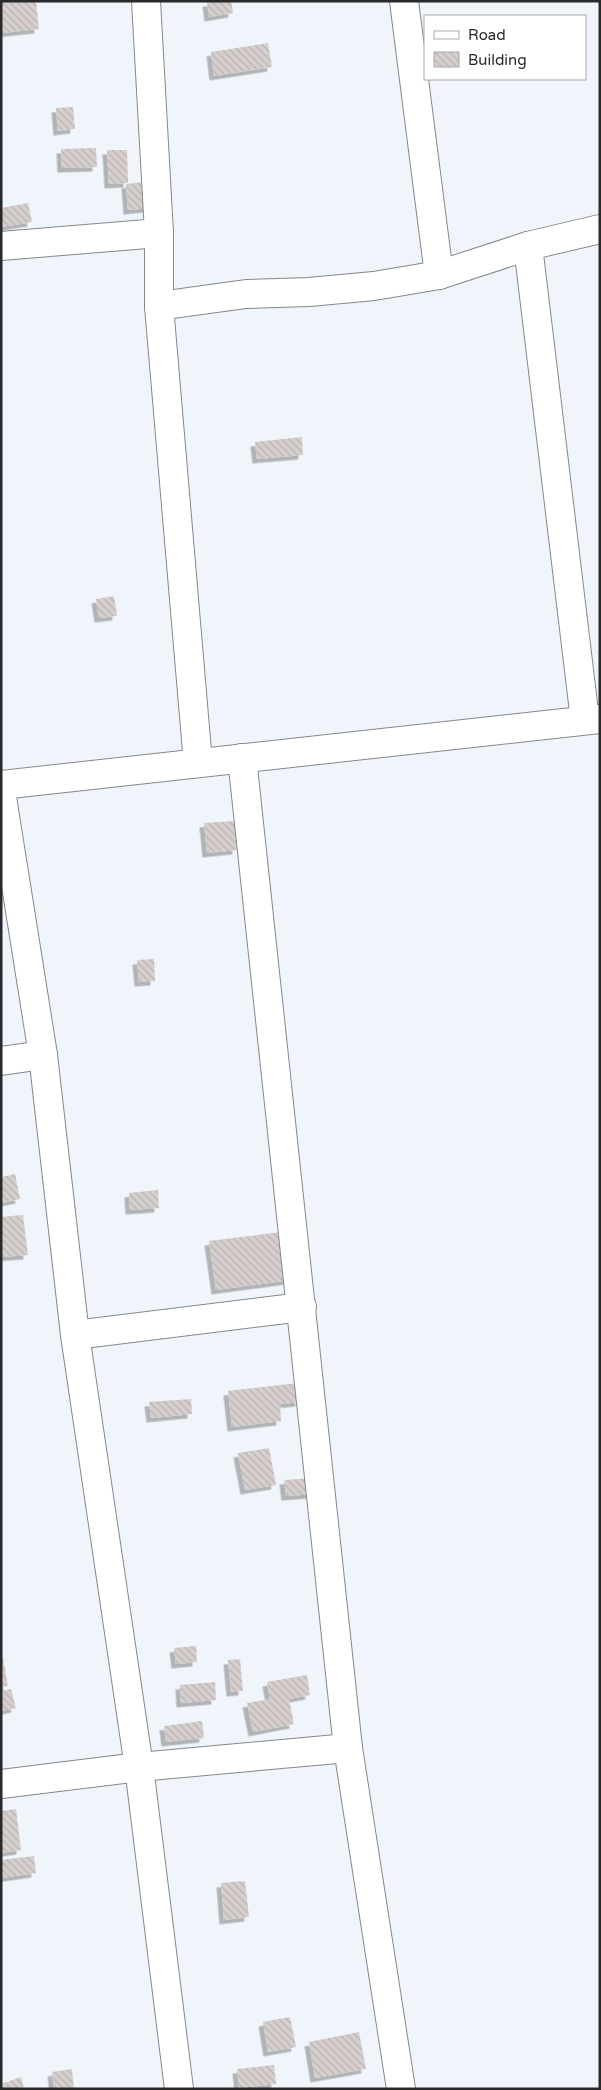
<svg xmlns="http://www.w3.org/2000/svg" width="601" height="2090" viewBox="0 0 601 2090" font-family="'Varela Round',sans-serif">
	<defs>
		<pattern id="building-back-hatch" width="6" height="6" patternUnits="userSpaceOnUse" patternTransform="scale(1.25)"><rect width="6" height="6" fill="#d7cfce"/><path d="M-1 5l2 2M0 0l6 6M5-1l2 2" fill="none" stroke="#b9b2b1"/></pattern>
		<filter id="shadow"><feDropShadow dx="-4.5" dy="4.5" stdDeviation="0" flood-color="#0004"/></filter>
	</defs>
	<rect width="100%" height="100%" fill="#eff5fa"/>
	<g fill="url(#building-back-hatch)" filter="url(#shadow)">
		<polygon points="1,1 36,1 39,29 1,33"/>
		<polygon points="231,1 233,13 209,17 207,2"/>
		<polygon points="268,43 272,67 214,76 211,52"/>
		<polygon points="73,107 75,129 58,131 56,108"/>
		<polygon points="96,148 97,167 62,168 61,149"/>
		<polygon points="107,150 127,150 128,183 109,184"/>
		<polygon points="146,182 149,208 128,210 126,184"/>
		<polygon points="28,203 32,222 1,227 1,208"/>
		<polygon points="302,437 303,455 257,459 255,442"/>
		<polygon points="114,596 117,616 99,618 96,599"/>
		<polygon points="235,821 237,850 207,853 204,823"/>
		<polygon points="154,959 155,981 139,982 137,960"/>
		<polygon points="15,1174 20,1199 1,1203 1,1177"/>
		<polygon points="158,1190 159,1208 130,1210 129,1193"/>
		<polygon points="23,1215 28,1255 1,1257 1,1217"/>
		<polygon points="281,1232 305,1278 216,1290 209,1241"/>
		<polygon points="298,1383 300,1402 280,1404 281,1421 232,1427 228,1391"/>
		<polygon points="191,1399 192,1414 151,1418 149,1402"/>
		<polygon points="269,1448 276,1485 245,1490 238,1453"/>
		<polygon points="314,1478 315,1494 286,1496 284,1480"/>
		<polygon points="196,1646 197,1662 176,1664 174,1648"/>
		<polygon points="1,1658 3,1658 8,1686 1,1687"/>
		<polygon points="240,1659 243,1691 231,1692 228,1660"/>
		<polygon points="307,1675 310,1695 289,1699 294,1724 253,1732 247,1703 270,1699 267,1682"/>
		<polygon points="215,1682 216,1700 181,1703 180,1685"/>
		<polygon points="11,1689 16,1708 1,1711 1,1691"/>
		<polygon points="202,1721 204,1738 166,1742 164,1726"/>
		<polygon points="16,1809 21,1850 1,1853 1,1811"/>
		<polygon points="34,1856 36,1873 1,1878 1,1860"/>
		<polygon points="245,1881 249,1917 224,1920 221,1883"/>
		<polygon points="290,2017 296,2047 268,2052 263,2022"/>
		<polygon points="359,2032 366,2069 315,2078 309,2042"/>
		<polygon points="274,2065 276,2084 239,2088 237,2069"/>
		<polygon points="72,2069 74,2089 54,2089 52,2072"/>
		<polygon points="21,2077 24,2089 1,2089 1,2084"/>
	</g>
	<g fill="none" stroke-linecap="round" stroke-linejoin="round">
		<defs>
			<g id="minor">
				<polyline points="146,1 159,233 159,306 198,763"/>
				<polyline points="404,1 439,275"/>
				<polyline points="1,246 159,233"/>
				<polyline points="528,246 585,720"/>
				<polyline points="159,306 246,294 309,292 374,286 439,275 528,246 600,229"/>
				<polyline points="242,758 348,1748 401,2089"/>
				<polyline points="1,785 600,719"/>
				<polyline points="1,791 43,1055 75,1335 139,1767 179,2089"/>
				<polyline points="1,1061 43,1055"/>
				<polyline points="75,1335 302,1307"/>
				<polyline points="1,1784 139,1767 348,1748"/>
			</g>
		</defs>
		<use href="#minor" stroke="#83888c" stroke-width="30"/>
		<use href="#minor" stroke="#fff" stroke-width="28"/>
	</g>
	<rect width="601" height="2090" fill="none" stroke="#27292b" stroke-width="5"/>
	<rect x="424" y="15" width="162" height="65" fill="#ffffff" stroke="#a9a9aa"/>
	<rect x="434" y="31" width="25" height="8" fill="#ffffff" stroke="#a9a9aa"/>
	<text x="468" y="40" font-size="15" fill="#27292b">Road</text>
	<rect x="434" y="52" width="25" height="15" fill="url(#building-back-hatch)" stroke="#a9a9aa"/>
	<text x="468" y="65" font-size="15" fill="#27292b">Building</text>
</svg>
